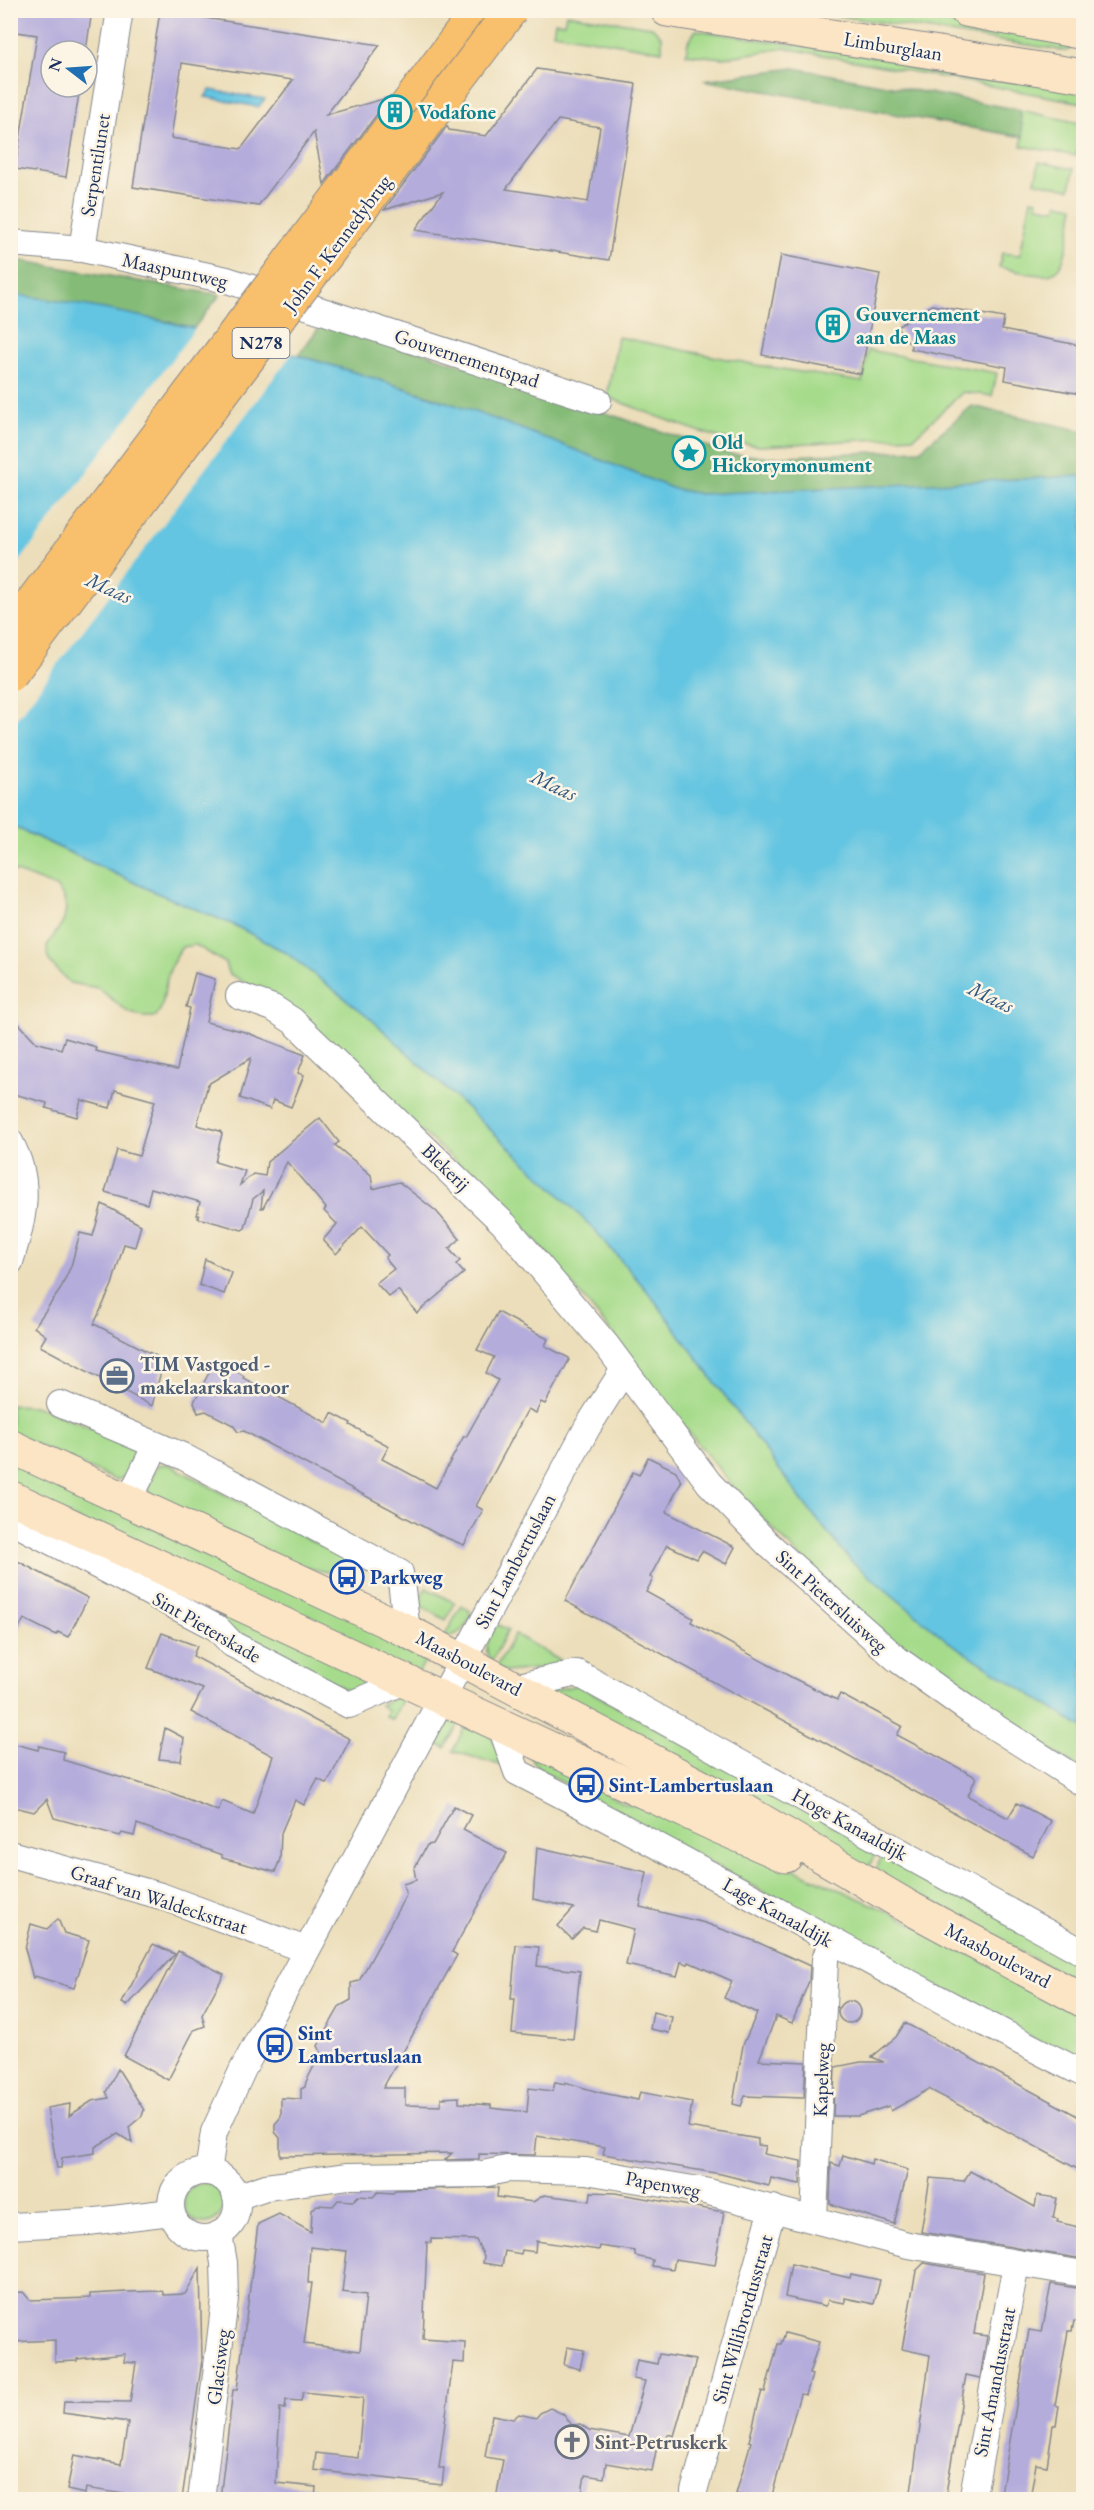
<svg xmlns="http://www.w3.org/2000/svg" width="1094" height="2510" viewBox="0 0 1094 2510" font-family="'EB Garamond',serif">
	<rect width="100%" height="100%" fill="#fcf5e5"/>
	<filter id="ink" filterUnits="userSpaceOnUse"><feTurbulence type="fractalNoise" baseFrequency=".0167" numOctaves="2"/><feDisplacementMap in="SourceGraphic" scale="12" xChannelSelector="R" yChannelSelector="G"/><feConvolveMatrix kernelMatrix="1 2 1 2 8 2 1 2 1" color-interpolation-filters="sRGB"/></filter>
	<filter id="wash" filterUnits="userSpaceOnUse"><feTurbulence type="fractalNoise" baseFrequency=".008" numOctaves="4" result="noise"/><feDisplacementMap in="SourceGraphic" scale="24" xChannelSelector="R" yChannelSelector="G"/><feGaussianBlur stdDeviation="1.35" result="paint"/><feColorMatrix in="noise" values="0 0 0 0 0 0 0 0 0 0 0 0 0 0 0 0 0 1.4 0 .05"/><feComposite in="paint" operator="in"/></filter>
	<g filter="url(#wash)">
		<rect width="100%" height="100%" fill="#ecdeba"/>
		<g fill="#a6db8b" stroke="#608574" stroke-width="1.5">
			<polygon points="808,11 874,11 1066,42 1072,48 1066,51"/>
			<polygon points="566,14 652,27 662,37 662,51 553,33 555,22 564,23"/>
			<polygon points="696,30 1083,88 1083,103 785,48 723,58 686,54 688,42"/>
			<polygon points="1020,110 1079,123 1082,128 1076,156 1021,146 1023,137"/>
			<polygon points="1039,162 1074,169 1070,189 1035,182"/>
			<path d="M1031 199 1037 200V206L1056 209 1058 203 1074 206C1070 224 1069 274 1046 275 1031 276 1014 270 999 267L1002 253 1020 255Z"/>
			<path d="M618 337 757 365 862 382 868 350 997 373 992 396 963 392 914 437 760 446C708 439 656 415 607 397Z"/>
			<path d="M10 825 157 893 234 925 285 952 369 1017 554 1189 600 1236 649 1293 807 1507 851 1561 949 1642 1083 1728V1771L970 1697 895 1643 811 1568 741 1496 655 1391 617 1339 532 1236 492 1193 264 994 228 973 225 963 196 945 182 947C175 957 170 967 167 979 163 993 165 1005 156 1017H142L128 1012 98 988 70 983 57 970 48 959 47 946 64 920 66 909 64 898 56 887 11 870Z"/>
			<polygon points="11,1405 35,1406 142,1448 126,1477 115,1480 11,1433"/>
			<polygon points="11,1454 429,1653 416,1677 11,1489"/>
			<polygon points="167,1464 170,1465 355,1564 348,1576 297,1566 150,1495 147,1487 158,1465"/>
			<polygon points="11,1514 380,1677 357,1690 346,1690"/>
			<polygon points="426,1588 455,1603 446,1620 417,1604"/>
			<path d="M462 1605 470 1611C471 1625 458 1637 444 1637Z"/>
			<path d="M497 1624 508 1630 491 1662C482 1648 489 1637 497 1624Z"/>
			<polygon points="515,1634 559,1660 555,1667 506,1672 496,1667"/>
			<polygon points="578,1685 878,1850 867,1869 545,1692"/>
			<polygon points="406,1693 392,1720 385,1716 387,1710 380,1705"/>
			<polygon points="462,1718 445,1748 438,1744 436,1738 444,1723"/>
			<polygon points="469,1718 485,1725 502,1756 500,1765 453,1751"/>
			<polygon points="521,1745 625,1804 671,1813 902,1918 1083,2014 1083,2062 1076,2062 540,1770"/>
			<polygon points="884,1853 1083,1960 1083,1986 874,1872"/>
			<circle cx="204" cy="2203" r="20"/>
		</g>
		<g fill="#84bb77" stroke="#50756a" stroke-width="1.5">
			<polygon points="794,68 1020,110 1023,137 703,80"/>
			<polygon points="11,259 220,295 194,328 170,322 11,294"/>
			<polygon points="325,320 730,454 769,457 920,450 972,406 1083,431 1083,476 757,493 700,494 674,489 430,396 298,355"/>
		</g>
		<g fill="#63c5e1" stroke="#3f7aa0" stroke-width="1.5">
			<polygon points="210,90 265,99 258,107 205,97"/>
			<path d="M11 294C153 313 292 350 428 396 511 423 593 457 674 489L700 494 1083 476V1728L949 1642 851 1561 807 1507 649 1293 600 1236 554 1189 369 1017 285 952 234 925 157 893 11 825Z"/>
		</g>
		<polygon fill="#ecdeba" points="197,326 294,351 11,726 11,573"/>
		<g id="blocks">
			<g fill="#b4acdb" fill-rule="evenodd">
				<polygon points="10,10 92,10 86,51 51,51 51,87 80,87 66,177 15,169 37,35 10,31"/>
				<path d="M160 11 380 45 326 115 390 97 324 184 314 132 258 206 133 187ZM182 63 226 70 293 80 241 149 171 138Z"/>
				<path d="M537 69 636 84 609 260 415 230 443 192 384 210 447 126 449 130 486 136ZM558 120 600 127 588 202 506 189Z"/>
				<polygon points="781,255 880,274 861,374 762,355"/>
				<polygon points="932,305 1004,318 1002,330 1083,346 1081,394 1005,380 1007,367 911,349 911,345 897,327"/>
				<polygon points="195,973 215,979 206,1022 245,1032 305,1055 298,1073 304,1075 291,1107 273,1100 270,1109 240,1098 251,1058 208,1084 197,1125 220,1131 222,1134 215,1162 245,1171 240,1185 253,1174 265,1176 267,1162 320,1118 339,1142 335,1145 371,1175 373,1189 399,1182 436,1211 460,1239 449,1249 460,1261 456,1264 464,1273 417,1313 398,1290 389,1297 376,1283 394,1269 385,1258 388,1255 362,1227 336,1254 323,1240 337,1224 324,1211 326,1208 287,1162 263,1208 261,1208 263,1191 253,1199 245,1228 242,1230 198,1218 199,1215 197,1215 200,1202 151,1188 147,1204 105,1192 117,1150 139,1156 155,1101 115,1090 110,1108 81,1100 77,1117 46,1108 47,1103 10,1093 10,1014 36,1042 61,1049 65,1038 96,1047 95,1051 177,1070 190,1008 186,1007"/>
				<polygon points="102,1204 141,1225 135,1247 124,1244 112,1285 94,1324 164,1360 152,1406 40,1346 46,1336 34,1327 60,1290 71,1266 80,1233 93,1236"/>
				<polygon points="205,1259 232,1273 224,1294 199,1285"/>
				<polygon points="498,1312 548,1339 545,1346 569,1358 569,1360 545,1404 541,1402 536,1413 528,1409 476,1506 483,1510 464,1545 437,1534 244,1431 238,1432 233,1425 206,1411 198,1413 194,1402 216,1359 244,1376 243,1378 327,1423 332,1413 351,1423 350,1425 389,1446 382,1459 436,1488 464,1436 466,1437 498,1380 486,1373 494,1357 477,1350"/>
				<polygon points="648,1457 676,1471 681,1482 666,1512 735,1547 726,1564 702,1551 697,1559 667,1545 650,1577 653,1579 646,1592 693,1618 691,1622 791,1677 837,1700 840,1694 862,1706 863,1705 902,1726 897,1735 976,1777 968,1796 1008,1818 1017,1803 1051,1821 1033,1856 565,1601 633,1472 639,1475"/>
				<polygon points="10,1557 88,1598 68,1637 58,1632 56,1635 24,1619 10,1645"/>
				<polygon points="162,1633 197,1646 193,1656 350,1739 327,1784 318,1779 304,1805 295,1800 281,1833 280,1859 275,1872 222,1858 222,1855 137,1824 134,1836 122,1833 120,1836 54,1818 47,1799 34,1812 10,1806 10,1761 15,1744 38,1750 39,1746 64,1752 63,1760 172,1793 218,1811 222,1801 253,1814 273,1756 191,1712 203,1689 148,1668"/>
				<polygon points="165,1728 184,1738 181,1761 159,1759"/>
				<polygon points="454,1806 471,1815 463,1830 507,1853 452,1952 457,1955 383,2088 405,2088 405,2105 441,2106 441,2098 459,2097 459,2103 491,2105 491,2108 527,2112 529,2088 553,2091 555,2082 565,2084 565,2082 598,2092 638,2100 640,2092 692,2102 688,2127 758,2139 758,2145 766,2146 764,2154 801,2161 800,2184 771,2178 769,2186 721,2174 603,2154 605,2147 537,2136 535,2155 479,2154 479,2159 445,2160 452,2153 280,2156 280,2138 275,2132 275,2124 281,2117 281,2098 301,2099 301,2089 305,2087 306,2082 321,2052 318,2046 325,2032 340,2006 351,2000 351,1983 359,1981 406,1895 403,1884 416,1880 414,1869 427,1845 433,1844"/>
				<polygon points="537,1847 647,1872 640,1907 705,1923 757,1942 810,1966 809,1981 792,2023 776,2016 759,2060 806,2062 804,2098 745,2096 741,2106 733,2104 743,2045 757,2013 724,1998 732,1981 689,1962 688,1964 681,1962 677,1976 626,1965 634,1929 599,1920 596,1931 583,1928 572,1939 558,1926 574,1908 533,1899"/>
				<polygon points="58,1919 64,1933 89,1940 74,1988 35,1976 33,1978 25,1949 31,1924 47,1929"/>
				<polygon points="153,1944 175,1954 127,2006 122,2003"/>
				<polygon points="516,1945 539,1947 537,1966 580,1971 573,2039 512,2033 515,1999 511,1999"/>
				<polygon points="178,1951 224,1974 202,2015 205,2026 194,2030 168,2080 124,2056"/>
				<circle cx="849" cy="2012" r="11"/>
				<polygon points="653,2012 672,2017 669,2033 650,2029"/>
				<polygon points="905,2023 1083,2119 1083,2172 929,2089 891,2111 889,2106 858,2116 833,2116 835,2067 861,2062 884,2062 872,2057 896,2037"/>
				<polygon points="118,2069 144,2110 142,2116 129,2127 132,2143 118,2134 95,2147 95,2153 62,2158 61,2168 57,2168 47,2108 70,2104 69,2116 92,2101 109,2098 106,2092"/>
				<polygon points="843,2155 871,2164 872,2159 908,2170 894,2224 830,2204 831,2163 840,2166"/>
				<polygon points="970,2171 1035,2207 1037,2195 1057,2198 1053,2218 1058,2219 1057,2222 1083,2228 1083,2259 921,2232 930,2178 964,2181"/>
				<path d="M492 2187 498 2188 497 2197 533 2202 544 2195 590 2201 591 2192 615 2193 724 2212 715 2265 675 2259 673 2269 652 2266 653 2260 635 2256V2251L600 2246 599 2250 536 2241 535 2252 522 2250 521 2254 505 2251 502 2266 483 2263 484 2256 476 2240 431 2239V2243L427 2242 423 2339 465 2342 464 2363 453 2362 439 2468H444L442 2485 314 2470 316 2453 358 2458 363 2398 303 2392 301 2401 286 2400 285 2409 280 2408 276 2483 316 2487 315 2499H220L233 2390H237L258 2224 279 2214 311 2232 312 2210 317 2205 333 2206 338 2200 353 2201 358 2196 373 2197 378 2192 393 2193 396 2190ZM310 2247 347 2251 342 2292 366 2295 360 2351 304 2344 312 2283H308Z"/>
				<polygon points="924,2263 984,2273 974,2334 987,2336 980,2378 966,2375 945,2499 910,2499 930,2355 902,2349 916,2271"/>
				<polygon points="791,2264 850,2278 851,2274 880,2280 874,2304 845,2298 845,2303 828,2300 826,2306 785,2297"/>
				<polygon points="200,2268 202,2360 182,2499 130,2499 131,2495 86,2488 85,2494 67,2490 74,2455 121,2464 128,2422 63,2413 64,2401 130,2402 136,2363 124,2362 125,2354 77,2359 77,2361 55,2362 55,2340 10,2342 10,2293 23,2292 30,2300 90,2298 90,2294 127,2292 162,2291 164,2295 185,2294"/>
				<polygon points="1051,2284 1083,2289 1083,2322 1074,2321 1072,2331 1068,2331 1055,2405 1059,2406 1056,2425 1053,2425 1047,2466 1036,2464 1030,2499 1000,2499 1029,2330 1042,2332"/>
				<polygon points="785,2333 819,2342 809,2374 812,2375 806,2395 800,2394 771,2499 739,2499 740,2495 736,2494 751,2442 749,2441 758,2405 762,2391 765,2392 778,2344 781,2344"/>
				<polygon points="567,2347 584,2350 580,2369 564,2365"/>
				<polygon points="659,2354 696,2360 674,2436 668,2434 666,2443 658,2441 652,2471 606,2463 604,2478 585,2475 581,2499 496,2499 503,2460 485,2457 492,2415 513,2419 519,2414 536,2418 540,2413 550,2408 563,2414 572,2425 580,2424 589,2430 629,2437 645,2381 633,2379 637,2360 657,2364"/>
			</g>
		</g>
	</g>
	<g filter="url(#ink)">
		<use href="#blocks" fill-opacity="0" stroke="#84868c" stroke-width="1.5"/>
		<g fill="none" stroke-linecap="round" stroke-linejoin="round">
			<defs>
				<g id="street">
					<polyline points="10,243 82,249 227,280 598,401"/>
					<polyline points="82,249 120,10"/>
					<polyline points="239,996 273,1008 293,1021 504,1224 607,1346 709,1483 768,1544 897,1659 970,1711 1084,1784"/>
					<path d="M10 1142C33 1184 23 1219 10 1262"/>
					<polyline points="60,1404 182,1456 400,1573 407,1631"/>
					<polyline points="129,1500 156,1445"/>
					<polyline points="10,1520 217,1628 232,1644 349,1705 405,1681"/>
					<polyline points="515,1687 577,1673 1084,1953"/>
					<path d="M500 1724 517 1772C708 1869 892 1978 1084 2074"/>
					<polyline points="10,1854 161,1896 306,1950"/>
					<polyline points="208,2172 214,2132 243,2069 587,1428 623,1371"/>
					<circle cx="204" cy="2205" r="33"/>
					<polyline points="236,2197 266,2187 348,2176 483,2174 507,2169 586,2171 705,2191 908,2245 1084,2274"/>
					<polyline points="814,2219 825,1960 831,1942"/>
					<polyline points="10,2226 88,2222 171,2212"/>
					<polyline points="201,2500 225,2299 224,2263 219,2234"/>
					<polyline points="694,2500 694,2491 773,2208"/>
					<polyline points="972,2500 1016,2264"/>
				</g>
				<g id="secondary">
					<polyline points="667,10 1084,76"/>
					<polyline points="966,10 1084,33"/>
					<polyline points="10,1446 407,1631 730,1802 912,1909 1084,2001"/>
					<polyline points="10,1497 717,1826 786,1856"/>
				</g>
				<polyline id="primary" points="395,121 478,10"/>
			</defs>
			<use href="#street" stroke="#84868c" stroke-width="28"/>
			<use href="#secondary" stroke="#84868c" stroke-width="35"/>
			<use href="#primary" stroke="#84868c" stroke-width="35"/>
			<use href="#street" stroke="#fff" stroke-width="26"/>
			<use href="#secondary" stroke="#fce5c4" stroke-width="33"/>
			<use href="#primary" stroke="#f8bf6c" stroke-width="33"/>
			<defs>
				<g id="primary-bridge">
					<polyline points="10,631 395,121"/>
					<polyline points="10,675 511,10"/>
				</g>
			</defs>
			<use href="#primary-bridge" stroke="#84868c" stroke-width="35" stroke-linecap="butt"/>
			<use href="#primary-bridge" stroke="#f8bf6c" stroke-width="33"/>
		</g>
	</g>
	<defs>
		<symbol id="building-ring" viewBox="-11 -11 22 22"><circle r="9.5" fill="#fcf5e5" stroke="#0f9aa8" stroke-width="1.5"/><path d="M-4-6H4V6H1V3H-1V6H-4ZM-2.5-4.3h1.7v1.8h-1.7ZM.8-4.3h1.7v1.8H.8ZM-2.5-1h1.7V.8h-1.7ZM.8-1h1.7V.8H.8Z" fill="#0f9aa8"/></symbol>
		<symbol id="sight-ring" viewBox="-11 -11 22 22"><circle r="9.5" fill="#fcf5e5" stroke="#0f9aa8" stroke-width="1.5"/><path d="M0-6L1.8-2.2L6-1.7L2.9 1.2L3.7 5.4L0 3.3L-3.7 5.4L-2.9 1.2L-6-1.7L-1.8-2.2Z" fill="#0f9aa8"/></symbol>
		<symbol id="office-ring" viewBox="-11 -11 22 22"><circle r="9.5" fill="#fcf5e5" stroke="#5c6f8a" stroke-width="1.5"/><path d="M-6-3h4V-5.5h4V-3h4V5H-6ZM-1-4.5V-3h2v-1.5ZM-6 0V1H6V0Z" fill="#5c6f8a"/></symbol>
		<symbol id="bus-ring" viewBox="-11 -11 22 22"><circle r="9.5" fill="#fcf5e5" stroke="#1a4fb4" stroke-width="1.5"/><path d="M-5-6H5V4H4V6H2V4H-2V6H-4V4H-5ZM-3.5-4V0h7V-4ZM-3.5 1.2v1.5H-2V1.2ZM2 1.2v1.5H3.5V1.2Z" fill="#1a4fb4"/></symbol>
		<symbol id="church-ring" viewBox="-11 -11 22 22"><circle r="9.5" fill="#fcf5e5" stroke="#6b7280" stroke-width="1.5"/><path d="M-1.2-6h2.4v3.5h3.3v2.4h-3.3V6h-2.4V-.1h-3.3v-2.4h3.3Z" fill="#6b7280"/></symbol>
	</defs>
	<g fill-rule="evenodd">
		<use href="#building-ring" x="376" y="93" width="38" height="38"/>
		<use href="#building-ring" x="814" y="306" width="38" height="38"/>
		<use href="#sight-ring" x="670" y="434" width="38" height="38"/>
		<use href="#office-ring" x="98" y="1357" width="38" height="38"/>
		<use href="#bus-ring" x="328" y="1558" width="38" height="38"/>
		<use href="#bus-ring" x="567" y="1766" width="38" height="38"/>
		<use href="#bus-ring" x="256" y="2026" width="38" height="38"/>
		<use href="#church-ring" x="553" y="2423" width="38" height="38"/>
	</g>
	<g text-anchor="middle" stroke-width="5" stroke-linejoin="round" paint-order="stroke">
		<rect fill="#fcf5e5" stroke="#5e6a86" stroke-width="1.5" x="232.5" y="328" width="57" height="30" rx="4.5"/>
		<g font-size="18" font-weight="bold" fill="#1b2f5e">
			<text x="261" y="349">N278</text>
		</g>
		<g font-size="20" fill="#1b2f5e" stroke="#fcf5e5">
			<text transform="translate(893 46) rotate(9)" y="7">Limburglaan</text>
			<text transform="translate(95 165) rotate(-81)" y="7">Serpentilunet</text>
			<text transform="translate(337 243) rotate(-53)" y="7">John F. Kennedybrug</text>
			<text transform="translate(175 270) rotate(12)" y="7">Maaspuntweg</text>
			<text transform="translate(467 358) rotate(18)" y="7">Gouvernementspad</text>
			<text transform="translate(446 1167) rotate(44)" y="7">Blekerij</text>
			<text transform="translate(515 1561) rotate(-62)" y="7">Sint Lambertuslaan</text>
			<text transform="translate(832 1601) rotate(42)" y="7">Sint Pietersluisweg</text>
			<text transform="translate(207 1627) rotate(30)" y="7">Sint Pieterskade</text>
			<text transform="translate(469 1663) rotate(28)" y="7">Maasboulevard</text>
			<text transform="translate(850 1824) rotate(29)" y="7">Hoge Kanaaldijk</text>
			<text transform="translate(159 1899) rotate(18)" y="7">Graaf van Waldeckstraat</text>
			<text transform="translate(778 1912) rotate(29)" y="7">Lage Kanaaldijk</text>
			<text transform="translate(998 1955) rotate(28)" y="7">Maasboulevard</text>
			<text transform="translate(821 2080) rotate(-88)" y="7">Kapelweg</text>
			<text transform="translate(663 2184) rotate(10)" y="7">Papenweg</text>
			<text transform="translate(742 2319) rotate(-74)" y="7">Sint Willibrordusstraat</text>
			<text transform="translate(218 2367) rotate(-83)" y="7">Glacisweg</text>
			<text transform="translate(994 2382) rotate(-79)" y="7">Sint Amandusstraat</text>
		</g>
		<g font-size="20" font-weight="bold" fill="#0d838f" stroke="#fcf5e5" text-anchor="start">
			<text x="418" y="119">Vodafone</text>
			<text x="856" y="321">Gouvernement<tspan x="856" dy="23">aan de Maas</tspan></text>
			<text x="712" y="449">Old<tspan x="712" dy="23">Hickorymonument</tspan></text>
		</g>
		<g font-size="20" font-weight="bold" fill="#4e5e75" stroke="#fcf5e5" text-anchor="start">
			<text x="140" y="1371">TIM Vastgoed -<tspan x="140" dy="23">makelaarskantoor</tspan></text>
		</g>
		<g font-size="20" font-weight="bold" fill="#164399" stroke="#fcf5e5" text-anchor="start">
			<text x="370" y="1584">Parkweg</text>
			<text x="609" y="1792">Sint-Lambertuslaan</text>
			<text x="298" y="2040">Sint<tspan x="298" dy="23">Lambertuslaan</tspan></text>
		</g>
		<g font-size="20" font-weight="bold" fill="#5b616d" stroke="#fcf5e5" text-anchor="start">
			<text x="595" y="2449">Sint-Petruskerk</text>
		</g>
		<g font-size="21" font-style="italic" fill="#2d547f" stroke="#fcf5e5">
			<text transform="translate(109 588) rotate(24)" y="7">Maas</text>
			<text transform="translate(554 785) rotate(25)" y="7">Maas</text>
			<text transform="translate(991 997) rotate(26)" y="7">Maas</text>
		</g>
	</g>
	<rect width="1094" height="2510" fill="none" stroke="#fcf5e5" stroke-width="36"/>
	<g transform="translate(69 69) rotate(287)"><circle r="28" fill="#fcf5e5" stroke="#a2a6af" stroke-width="1.5"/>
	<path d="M0-4.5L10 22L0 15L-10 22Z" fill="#1f6fb2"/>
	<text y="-9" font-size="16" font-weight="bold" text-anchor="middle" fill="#1b2f5e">N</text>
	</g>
</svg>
